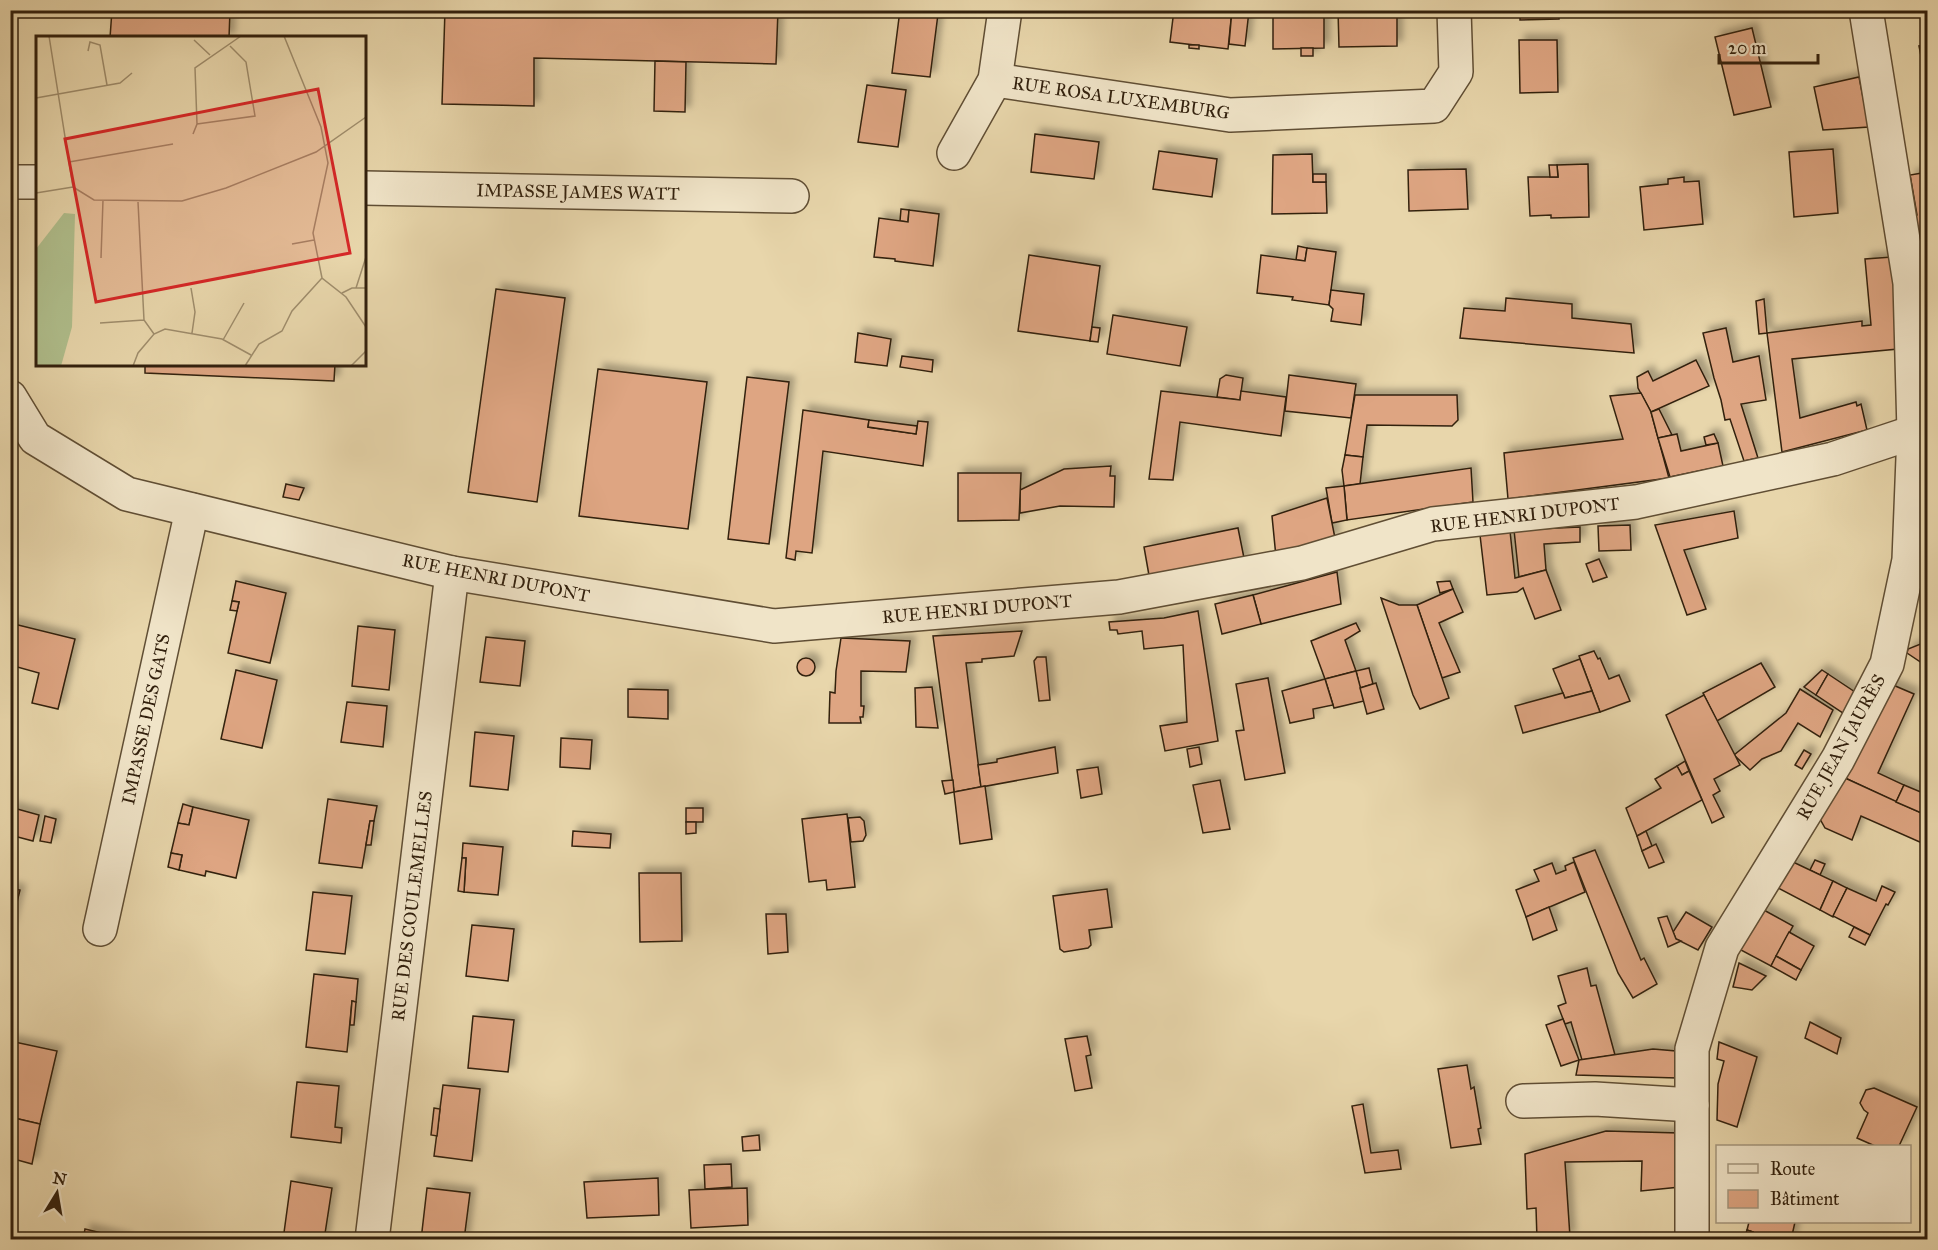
<svg xmlns="http://www.w3.org/2000/svg" width="1938" height="1250" viewBox="0 0 1938 1250" font-family="'IM FELL Great Primer',serif">
	<defs>
		<filter id="shadow"><feDropShadow dx="5.5" dy="-5.5" stdDeviation="3" flood-color="#0004"/></filter>
	</defs>
	<rect width="100%" height="100%" fill="#e8d6ab"/>
	<filter id="stains"><feTurbulence type="fractalNoise" baseFrequency=".00333" numOctaves="4"/><feColorMatrix values="0 0 0 0 .2 0 0 0 0 .09 0 0 0 0 .02 0 0 0 .5 -.17"/></filter>
	<radialGradient id="worn" r=".72"><stop offset=".6" stop-color="#630" stop-opacity="0"/><stop offset="1" stop-color="#630" stop-opacity=".3"/></radialGradient>
	<g fill="#dea582" stroke="#32200d" stroke-width="1.5" filter="url(#shadow)">
		<polygon points="112,10 230,10 229,38 110,38"/>
		<polygon points="445,10 778,10 776,64 534,58 534,106 442,104"/>
		<polygon points="900,10 938,14 930,77 892,73"/>
		<polygon points="1174,10 1232,10 1228,49 1170,42"/>
		<polygon points="1232,10 1249,11 1245,46 1229,44"/>
		<polygon points="1273,10 1324,10 1324,48 1273,49"/>
		<polygon points="1338,10 1397,10 1397,46 1339,47"/>
		<polygon points="1520,10 1559,10 1559,19 1520,20"/>
		<polygon points="1672,10 1702,10 1674,17"/>
		<polygon points="1752,28 1771,107 1734,115 1715,37"/>
		<polygon points="1519,40 1557,40 1558,92 1520,93"/>
		<polygon points="1189,45 1199,45 1199,49 1189,48"/>
		<polygon points="1928,45 1928,92 1919,46"/>
		<rect x="1301" y="48" width="12" height="8"/>
		<polygon points="655,61 686,62 685,112 654,111"/>
		<polygon points="1859,77 1869,127 1823,130 1814,87"/>
		<polygon points="867,85 906,90 898,147 858,142"/>
		<polygon points="1035,134 1099,142 1094,179 1031,172"/>
		<polygon points="1833,149 1838,213 1794,217 1789,152"/>
		<polygon points="1159,151 1217,159 1212,197 1153,189"/>
		<polygon points="1312,154 1313,182 1326,182 1327,213 1272,214 1273,155"/>
		<polygon points="1588,164 1589,217 1551,218 1551,215 1530,216 1528,177 1558,177 1557,165"/>
		<polygon points="1549,165 1557,165 1558,177 1550,177"/>
		<polygon points="1466,169 1468,209 1409,211 1408,170"/>
		<polygon points="1928,172 1928,249 1921,250 1914,216 1917,215 1910,175"/>
		<rect x="1313" y="174" width="13" height="8"/>
		<polygon points="1684,177 1684,182 1699,181 1703,224 1644,230 1640,187 1668,184 1668,179"/>
		<polygon points="901,209 909,210 908,222 900,221"/>
		<polygon points="909,210 939,214 933,266 895,261 895,259 874,257 879,218 908,222"/>
		<polygon points="1298,246 1307,248 1305,261 1296,260"/>
		<polygon points="1307,248 1336,252 1329,305 1292,300 1293,297 1257,293 1261,255 1305,261"/>
		<polygon points="1029,255 1100,266 1090,341 1018,331"/>
		<polygon points="1892,257 1898,349 1792,359 1800,418 1856,402 1857,406 1861,404 1867,430 1782,452 1767,333 1862,321 1862,326 1871,325 1865,259"/>
		<polygon points="496,289 565,298 537,502 468,492"/>
		<polygon points="1331,290 1364,294 1361,325 1331,321 1333,309 1329,305"/>
		<polygon points="1506,298 1572,304 1572,318 1631,324 1634,353 1460,338 1464,308 1505,311"/>
		<polygon points="1764,299 1767,333 1759,334 1756,301"/>
		<polygon points="1113,315 1187,327 1180,366 1107,354"/>
		<polygon points="1092,327 1100,328 1098,342 1090,341"/>
		<polygon points="1726,328 1733,362 1759,356 1766,400 1741,404 1758,458 1744,461 1730,419 1725,420 1721,400 1714,378 1703,333"/>
		<polygon points="858,333 891,339 887,366 855,362"/>
		<polygon points="902,356 933,360 932,372 900,367"/>
		<polygon points="1696,360 1709,386 1651,412 1638,388 1637,377 1648,371 1653,381"/>
		<polygon points="145,364 335,364 334,381 145,373"/>
		<polygon points="598,369 707,382 688,529 579,516"/>
		<polygon points="1226,375 1243,378 1240,400 1217,397 1220,379"/>
		<polygon points="1289,375 1356,384 1351,418 1285,411"/>
		<polygon points="747,377 789,382 769,544 728,539"/>
		<polygon points="1161,391 1240,400 1241,391 1286,397 1281,436 1180,422 1173,480 1149,479"/>
		<polygon points="1641,393 1651,412 1669,478 1508,499 1504,453 1623,439 1610,396"/>
		<polygon points="1355,395 1457,395 1458,420 1452,426 1367,425 1363,457 1345,455"/>
		<polygon points="1659,409 1672,435 1658,438 1651,412"/>
		<polygon points="803,410 869,420 868,427 916,434 918,421 928,422 923,466 823,451 812,553 796,551 795,560 786,558"/>
		<polygon points="869,420 917,426 916,434 868,427"/>
		<polygon points="1677,434 1681,451 1718,443 1723,466 1670,477 1658,438"/>
		<polygon points="1714,434 1718,443 1706,445 1704,437"/>
		<polygon points="1345,455 1363,457 1360,484 1344,486 1342,470"/>
		<polygon points="1111,466 1110,476 1115,476 1114,507 1060,506 1020,513 1020,490 1064,469"/>
		<polygon points="1471,468 1473,502 1347,520 1344,486"/>
		<polygon points="958,473 1021,473 1019,520 958,521"/>
		<polygon points="286,484 304,488 299,500 283,497"/>
		<polygon points="1344,486 1347,520 1332,523 1326,488"/>
		<polygon points="1327,498 1335,538 1276,557 1272,516"/>
		<polygon points="1734,511 1738,538 1684,550 1706,609 1687,615 1655,525"/>
		<polygon points="1630,525 1631,550 1599,551 1598,526"/>
		<polygon points="1580,527 1580,542 1544,544 1546,570 1519,577 1514,530"/>
		<polygon points="1238,528 1245,563 1150,581 1144,547"/>
		<polygon points="1510,531 1515,578 1546,570 1561,610 1535,619 1523,588 1517,592 1487,595 1480,535"/>
		<rect x="1922" y="535" width="6" height="31"/>
		<polygon points="1599,559 1607,577 1593,582 1586,564"/>
		<polygon points="1337,572 1341,604 1261,624 1253,595"/>
		<polygon points="236,581 286,593 270,663 228,653 239,602 232,601"/>
		<polygon points="1450,581 1453,589 1440,593 1437,582"/>
		<polygon points="1453,589 1463,612 1439,623 1460,672 1442,678 1417,605"/>
		<polygon points="1253,595 1261,624 1222,634 1215,604"/>
		<polygon points="1381,598 1399,605 1417,605 1449,698 1420,709 1413,695"/>
		<polygon points="232,601 239,602 237,611 230,610"/>
		<polygon points="1198,611 1218,741 1165,751 1160,726 1187,722 1183,645 1144,649 1142,631 1118,634 1117,630 1110,630 1109,622 1164,618"/>
		<polygon points="10,623 75,639 58,709 32,703 39,673 10,665"/>
		<polygon points="1356,623 1360,631 1345,640 1356,671 1325,679 1311,641"/>
		<polygon points="358,626 395,630 389,690 352,686"/>
		<polygon points="1022,631 1014,656 982,659 982,662 966,663 981,787 954,792 933,636"/>
		<polygon points="486,637 525,641 520,686 480,682"/>
		<polygon points="841,638 910,641 906,672 861,671 861,706 864,706 863,717 860,717 861,723 829,723 830,692 835,693 836,671"/>
		<polygon points="1928,641 1928,667 1907,653 1908,649"/>
		<polygon points="1594,651 1598,659 1600,658 1609,679 1619,675 1630,701 1600,712 1579,656"/>
		<polygon points="1037,657 1046,657 1050,700 1039,701 1034,661"/>
		<circle cx="806" cy="667" r="9"/>
		<polygon points="1580,659 1592,691 1565,698 1553,669"/>
		<polygon points="1761,663 1775,687 1717,721 1703,693"/>
		<polygon points="1369,668 1373,684 1360,688 1356,671"/>
		<polygon points="236,670 277,680 262,748 221,739"/>
		<polygon points="1822,670 1828,674 1816,695 1804,687"/>
		<polygon points="1356,671 1364,701 1334,708 1325,679"/>
		<polygon points="1828,674 1855,692 1846,715 1816,695"/>
		<polygon points="1268,678 1285,773 1245,780 1236,731 1244,730 1236,684"/>
		<polygon points="1325,679 1333,705 1313,709 1314,718 1290,723 1282,691"/>
		<polygon points="1886,682 1914,694 1878,773 1904,785 1896,802 1845,778"/>
		<polygon points="1376,683 1384,709 1367,714 1360,688"/>
		<polygon points="932,687 938,728 916,727 915,688"/>
		<polygon points="628,689 668,690 668,719 628,717"/>
		<polygon points="1800,689 1833,710 1820,737 1798,723 1781,751 1762,759 1750,770 1734,755 1786,713"/>
		<polygon points="1592,691 1600,712 1523,733 1515,706 1563,693 1565,698"/>
		<polygon points="1704,695 1740,765 1714,779 1720,791 1713,795 1724,817 1712,823 1666,715"/>
		<polygon points="347,702 387,706 383,747 341,742"/>
		<polygon points="475,732 514,736 508,790 470,786"/>
		<polygon points="561,738 592,740 590,769 560,767"/>
		<polygon points="1055,747 1058,773 981,787 978,765 997,762 997,759"/>
		<polygon points="1199,747 1202,764 1190,767 1187,749"/>
		<polygon points="1804,750 1811,754 1802,769 1795,765"/>
		<polygon points="1685,761 1689,771 1682,775 1677,766"/>
		<polygon points="1677,766 1682,775 1689,771 1702,800 1637,836 1626,808 1661,788 1655,779"/>
		<polygon points="1098,767 1102,794 1081,798 1077,770"/>
		<polygon points="1845,778 1928,816 1928,829 1922,843 1861,816 1852,840 1825,828 1820,819"/>
		<polygon points="953,780 954,792 945,794 942,781"/>
		<polygon points="1220,780 1230,829 1203,833 1193,785"/>
		<polygon points="1904,785 1928,795 1926,815 1896,802"/>
		<polygon points="985,786 992,839 960,844 954,792"/>
		<polygon points="328,799 377,806 374,821 370,821 362,868 319,863"/>
		<polygon points="183,804 193,807 189,825 178,823"/>
		<polygon points="10,807 39,815 33,841 10,835"/>
		<polygon points="193,807 249,820 236,878 206,871 205,876 179,870 182,855 171,853 178,823 189,825"/>
		<rect x="686" y="808" width="17" height="14"/>
		<polygon points="847,814 855,887 827,890 826,880 809,882 802,819"/>
		<polygon points="45,816 56,819 51,843 40,841"/>
		<polygon points="860,817 864,821 866,835 863,841 851,842 848,818"/>
		<polygon points="370,821 374,821 371,845 366,845"/>
		<polygon points="686,822 696,822 696,833 686,834"/>
		<polygon points="573,831 611,834 610,848 572,846"/>
		<polygon points="1646,831 1652,846 1642,851 1637,836"/>
		<polygon points="463,843 503,847 498,895 464,892 466,858 462,858"/>
		<polygon points="1656,844 1664,862 1649,868 1642,851"/>
		<polygon points="1595,850 1641,960 1644,958 1657,984 1633,998 1618,973 1573,858"/>
		<polygon points="171,853 182,855 179,870 168,867"/>
		<polygon points="462,858 466,858 464,892 458,891"/>
		<polygon points="1815,860 1825,864 1820,875 1810,870"/>
		<polygon points="1791,861 1833,881 1820,910 1778,888"/>
		<polygon points="1574,862 1585,892 1526,917 1516,890 1539,881 1534,870 1552,863 1556,874 1566,870 1565,866"/>
		<polygon points="639,873 681,873 682,941 640,942"/>
		<polygon points="1833,881 1847,888 1833,917 1820,910"/>
		<polygon points="1882,886 1895,892 1888,905 1886,904 1870,935 1833,916 1847,888 1876,901"/>
		<polygon points="10,888 20,890 10,930"/>
		<polygon points="1107,889 1112,927 1089,930 1091,945 1088,948 1064,952 1060,949 1053,896"/>
		<polygon points="313,892 352,896 345,954 306,950"/>
		<polygon points="1549,907 1557,930 1533,940 1526,917"/>
		<polygon points="1762,909 1793,926 1771,966 1739,949"/>
		<polygon points="1686,912 1712,927 1698,950 1676,939 1673,932"/>
		<polygon points="766,914 786,914 788,952 768,954"/>
		<polygon points="1667,916 1676,939 1681,941 1668,947 1658,918"/>
		<polygon points="472,925 514,929 508,981 466,976"/>
		<polygon points="1854,927 1870,935 1865,945 1849,937"/>
		<polygon points="1789,932 1814,946 1801,970 1776,956"/>
		<polygon points="1776,956 1801,970 1796,980 1771,966"/>
		<polygon points="1739,963 1766,976 1752,990 1733,987"/>
		<polygon points="1587,968 1591,986 1596,985 1615,1055 1582,1060 1571,1022 1565,1024 1558,1006 1566,1003 1558,976"/>
		<polygon points="314,974 358,979 356,1002 352,1001 347,1052 306,1047"/>
		<polygon points="352,1001 356,1002 354,1025 350,1025"/>
		<polygon points="473,1016 514,1020 508,1072 468,1068"/>
		<polygon points="1563,1019 1579,1060 1561,1066 1546,1025"/>
		<polygon points="1810,1022 1841,1038 1837,1054 1805,1038"/>
		<polygon points="1087,1036 1091,1055 1086,1056 1092,1088 1075,1091 1065,1039"/>
		<polygon points="10,1041 57,1051 40,1124 10,1117"/>
		<polygon points="1719,1042 1757,1057 1737,1127 1717,1120 1718,1084 1724,1061 1717,1059"/>
		<polygon points="1653,1049 1676,1051 1677,1078 1576,1075 1579,1060"/>
		<polygon points="1467,1065 1471,1089 1474,1087 1481,1128 1478,1129 1481,1144 1451,1148 1438,1069"/>
		<polygon points="297,1082 339,1086 335,1127 342,1128 341,1143 291,1137"/>
		<polygon points="443,1085 480,1089 472,1161 434,1156"/>
		<polygon points="1874,1088 1917,1107 1899,1146 1875,1146 1857,1138 1868,1113 1864,1110 1860,1103 1866,1090"/>
		<polygon points="1363,1104 1371,1153 1398,1150 1401,1169 1365,1173 1352,1106"/>
		<polygon points="434,1108 440,1109 437,1136 431,1135"/>
		<polygon points="10,1117 40,1124 32,1164 10,1158"/>
		<polygon points="1606,1131 1679,1133 1680,1187 1641,1191 1642,1161 1565,1162 1570,1237 1537,1239 1536,1208 1527,1209 1525,1154"/>
		<polygon points="759,1135 760,1150 743,1151 742,1137"/>
		<polygon points="731,1164 732,1187 705,1189 704,1165"/>
		<polygon points="658,1178 659,1215 587,1218 584,1182"/>
		<polygon points="291,1181 332,1188 324,1240 283,1240"/>
		<polygon points="427,1188 470,1193 464,1240 421,1240"/>
		<polygon points="747,1188 748,1225 691,1228 689,1190"/>
		<polygon points="1749,1222 1795,1222 1791,1240 1751,1240 1753,1232 1747,1230"/>
		<polygon points="85,1229 127,1239 127,1240 83,1240"/>
		<polygon points="1747,1230 1753,1232 1751,1240 1744,1240"/>
	</g>
	<g fill="none" stroke-linecap="round" stroke-linejoin="round">
		<defs>
			<g id="minor">
				<polyline points="995,80 1230,115 1434,106 1456,72 1454,10"/>
				<polyline points="954,153 995,80 1005,10"/>
				<polyline points="10,182 38,182"/>
				<polyline points="364,188 792,196"/>
				<polyline points="10,397 35,438 127,494 452,573 774,626 1119,597 1302,563 1433,524 1636,502 1833,459 1914,432 1928,424"/>
				<polyline points="100,929 192,510"/>
				<polyline points="1523,1101 1595,1099 1692,1105"/>
				<polyline points="372,1240 452,573"/>
				<polyline points="1692,1240 1692,1049 1722,948 1838,759 1887,664 1909,560 1914,432 1910,283 1866,10"/>
			</g>
		</defs>
		<use href="#minor" stroke="#604e34" stroke-width="36"/>
		<use href="#minor" stroke="#f0e4c8" stroke-width="33"/>
	</g>
	<g text-anchor="middle" stroke-width="4.5" stroke-linejoin="round" paint-order="stroke">
		<g font-size="18" fill="#32200d" stroke="#f0e4c8">
			<text transform="translate(1121 98) rotate(8)" y="6">RUE ROSA LUXEMBURG</text>
			<text transform="translate(578 192) rotate(1)" y="6">IMPASSE JAMES WATT</text>
			<text transform="translate(1525 515) rotate(-7)" y="6">RUE HENRI DUPONT</text>
			<text transform="translate(496 578) rotate(11)" y="6">RUE HENRI DUPONT</text>
			<text transform="translate(977 609) rotate(-5)" y="6">RUE HENRI DUPONT</text>
			<text transform="translate(146 719) rotate(-78)" y="6">IMPASSE DES GATS</text>
			<text transform="translate(1841 747) rotate(-61)" y="6">RUE JEAN JAURÈS</text>
			<text transform="translate(412 906) rotate(-83)" y="6">RUE DES COULEMELLES</text>
		</g>
	</g>
	<g transform="translate(36 36)">
		<rect width="330" height="330" fill="#e8d6ab"/>
		<path d="M28 177 39 178 36 291 25 330H0V213Z" fill="#b0bf8d"/>
		<path fill="none" stroke="#9f8d6c" stroke-width="1.5" d="M13 0 37 151 58 164 146 165 190 152 280 116 330 81M248 0 285 91 292 127 277 197 286 242 310 261 330 291M158 4 174 19M52 15 54 6 64 9 71 49M0 62 84 47 96 37M161 88 219 80 210 26 194 10M157 98 161 88 159 32 205 0M33 126 137 108M0 157 37 151M102 166 108 284 118 298M256 208 278 204M65 222 67 164M155 252 159 276 156 297M320 252 330 221M306 257 316 252H330M64 287 108 284M187 304 208 267M97 330 102 317 118 298 129 293 186 303 215 319M209 330 223 308 246 295 256 275 286 242M315 330 330 315"/>
		<path fill="#d62828" fill-opacity="0.15" stroke="#d62828" stroke-width="3" d="M282 53 314 217 60 266 29 103Z"/>
		<rect width="330" height="330" fill="none" stroke="#32200d" stroke-width="3"/>
	</g>
	<rect width="1938" height="1250" fill="none" stroke="#e8d6ab" stroke-width="36"/>
	<rect x="12" y="12" width="1914" height="1226" fill="none" stroke="#32200d" stroke-width="3"/>
	<rect x="18" y="18" width="1902" height="1214" fill="none" stroke="#32200d" stroke-width="1.5"/>
	<rect x="1716" y="1145" width="195" height="78" fill="#f0e4c8" stroke="#a4967d" stroke-width="1.5"/>
	<rect x="1728" y="1164" width="30" height="9" fill="#f0e4c8" stroke="#a4967d" stroke-width="1.5"/>
	<text x="1770" y="1175" font-size="18" fill="#32200d">Route</text>
	<rect x="1728" y="1190" width="30" height="18" fill="#dea582" stroke="#a4967d" stroke-width="1.5"/>
	<text x="1770" y="1205" font-size="18" fill="#32200d">Bâtiment</text>
	<g transform="translate(57 1193) rotate(11)" stroke="#f0e4c8" stroke-width="4.5" paint-order="stroke">
	<path d="M0-4.5L10 22L0 15L-10 22Z" fill="#32200d"/>
	<text y="-9" font-size="16" font-weight="bold" text-anchor="middle" fill="#32200d">N</text>
	</g>
	<path d="M1719 54v9h99v-9" fill="none" stroke="#32200d" stroke-width="3"/>
	<text x="1728" y="54" font-size="18" fill="#32200d" stroke="#f0e4c8" stroke-width="4.5" paint-order="stroke">20 m</text>
	<rect width="100%" height="100%" filter="url(#stains)"/>
	<rect width="100%" height="100%" fill="url(#worn)"/>
</svg>
